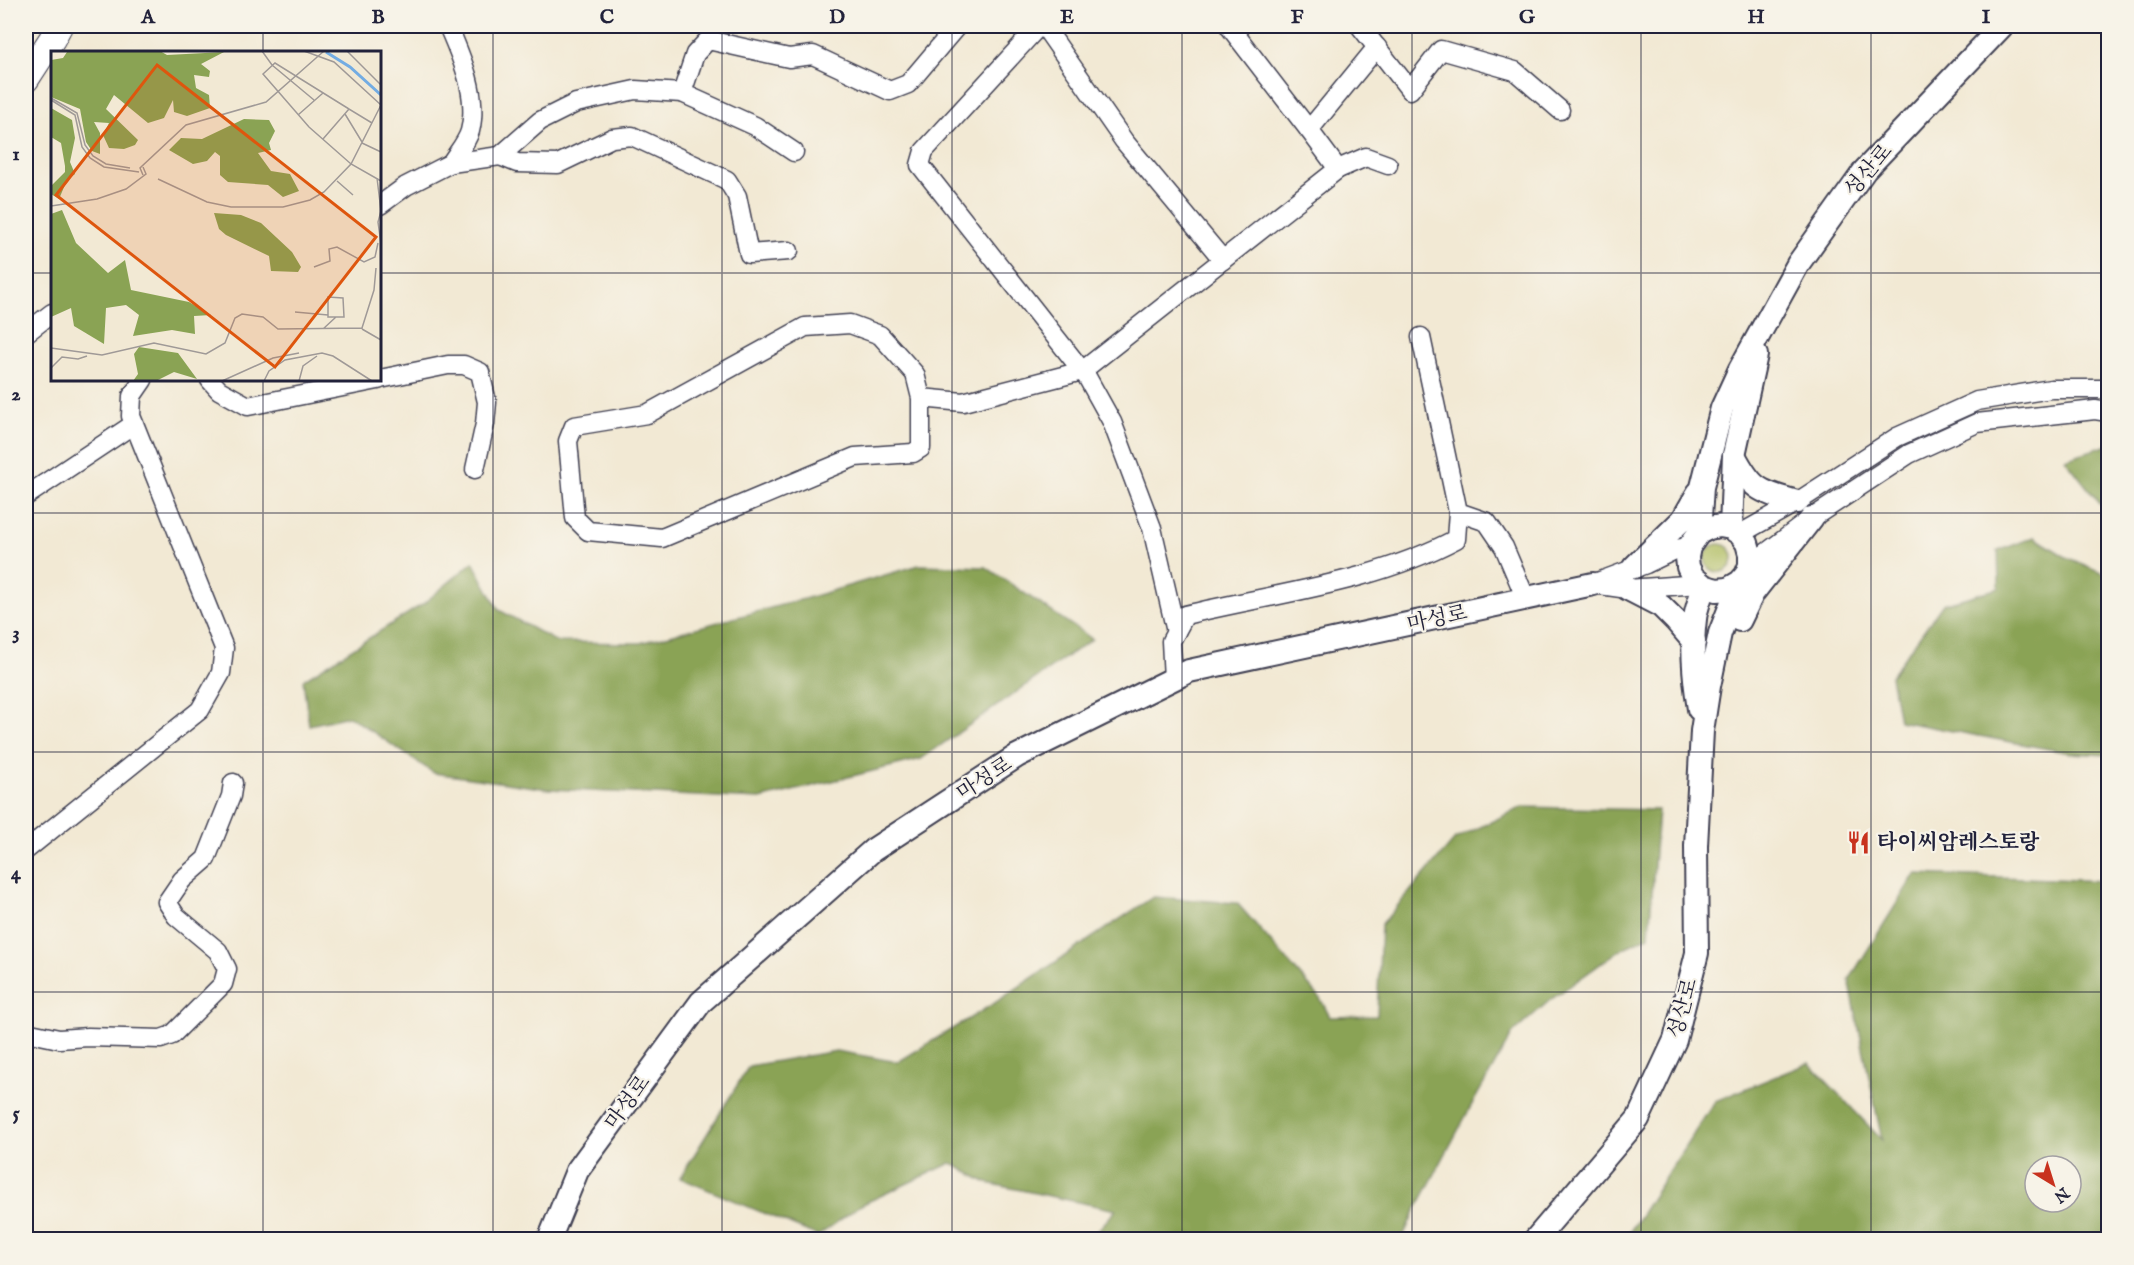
<svg xmlns="http://www.w3.org/2000/svg" width="2134" height="1265" viewBox="0 0 2134 1265" font-family="'IM FELL English','Noto Serif KR',serif">
	<rect width="100%" height="100%" fill="#f7f3e8"/>
	<filter id="ink" filterUnits="userSpaceOnUse"><feTurbulence type="fractalNoise" baseFrequency=".0167" numOctaves="2"/><feDisplacementMap in="SourceGraphic" scale="12" xChannelSelector="R" yChannelSelector="G"/><feConvolveMatrix kernelMatrix="1 2 1 2 8 2 1 2 1" color-interpolation-filters="sRGB"/></filter>
	<filter id="wash" filterUnits="userSpaceOnUse"><feTurbulence type="fractalNoise" baseFrequency=".008" numOctaves="4" result="noise"/><feDisplacementMap in="SourceGraphic" scale="24" xChannelSelector="R" yChannelSelector="G"/><feGaussianBlur stdDeviation="1.35" result="paint"/><feColorMatrix in="noise" values="0 0 0 0 0 0 0 0 0 0 0 0 0 0 0 0 0 1.4 0 .05"/><feComposite in="paint" operator="in"/></filter>
	<g filter="url(#wash)">
		<rect width="100%" height="100%" fill="#f2e9d4"/>
		<circle fill="#adbb5d" stroke="#686e4c" stroke-width="1.5" cx="1719" cy="558" r="14"/>
		<g fill="#8aa354" stroke="#566248" stroke-width="1.5" fill-rule="evenodd">
			<polygon points="2108,445 2108,514 2065,459"/>
			<polygon points="2034,537 2066,557 2108,575 2108,755 2070,753 1899,721 1891,676 1943,604 1999,588 1998,551"/>
			<polygon points="473,562 499,610 557,642 640,643 804,599 919,565 986,567 1092,639 921,759 760,799 548,789 434,773 349,716 309,725 303,680 423,604"/>
			<polygon points="1522,807 1658,810 1649,936 1620,950 1549,1001 1513,1033 1470,1108 1412,1217 1402,1239 1090,1239 1116,1210 987,1183 951,1163 861,1205 818,1236 680,1178 749,1066 836,1051 898,1062 993,1004 1153,897 1237,903 1320,998 1330,1017 1377,1016 1381,925 1455,839"/>
			<path d="M1915 874 2108 881V1239H1625L1715 1101 1809 1063 1882 1140 1849 980ZM2035 1166H2071V1202H2035Z"/>
		</g>
	</g>
	<g filter="url(#ink)">
		<g fill="none" stroke-linecap="round" stroke-linejoin="round">
			<defs>
				<g id="minor">
					<path d="M448 26C461 56 479 96 470 131 467 142 457 153 451 163"/>
					<polyline points="1039,26 924,151 920,165 1087,377 1112,422 1152,528 1176,632"/>
					<polyline points="1044,26 1124,141 1223,260"/>
					<polyline points="1229,26 1309,130"/>
					<polyline points="1360,26 1410,90 1441,50 1515,71 1560,110"/>
					<polyline points="682,93 755,126 794,152"/>
					<polyline points="500,156 517,163 558,164 612,138 632,136 727,180 737,196 749,254 789,251"/>
					<polyline points="1338,169 1366,157 1388,165"/>
					<polyline points="380,205 406,186 451,163 500,156 540,121 576,103 635,90 682,93 695,54 708,40 789,58 813,55 890,91 908,84 957,26"/>
					<polyline points="26,333 52,313"/>
					<polyline points="1421,337 1458,512 1487,522 1504,547 1526,599"/>
					<polyline points="380,379 448,365 464,365 480,372 487,402 485,424 475,469"/>
					<polyline points="210,380 219,390 248,406 378,380"/>
					<polyline points="921,398 921,448 913,453 855,457 662,538 588,531 575,518 568,441 574,426 647,414 805,327 850,324 880,335 915,374 921,398 963,402 1082,371 1338,169 1309,130 1377,47"/>
					<polyline points="26,496 134,424"/>
					<polyline points="1740,534 1797,502 1897,437 1977,401 2051,389 2108,389"/>
					<polyline points="1750,565 1812,518 1909,454 1977,423 2095,410 2108,412"/>
					<polyline points="1595,583 1646,564 1677,549 1689,547"/>
					<polyline points="1593,584 1628,589 1700,584"/>
					<path d="M1173 679 1171 641 1185 615C1276 593 1373 583 1456 539L1458 512"/>
					<polyline points="26,850 200,710 221,673 224,648 131,416 132,396 143,380"/>
					<polyline points="26,1032 59,1039 88,1037 161,1039 172,1035 223,984 227,969 218,951 176,916 167,902 182,880 206,859 231,796 233,783"/>
				</g>
				<g id="major">
					<path d="M1734 455C1753 491 1759 491 1797 502"/>
					<polyline points="1731,528 1734,455 1756,355"/>
					<polyline points="1699,533 1702,487 1722,408 1740,369 1798,264 1865,170 2002,26"/>
					<polyline points="1634,567 1683,519 1698,493"/>
					<polyline points="1628,589 1661,606 1676,621 1694,642"/>
					<polyline points="1740,620 1753,593 1812,518"/>
					<path d="M1699 709C1694 679 1691 649 1695 619 1696 608 1701 597 1704 586"/>
					<polyline points="549,1240 577,1171 701,1002 873,850 1017,756 1189,671 1593,584"/>
					<polyline points="1535,1240 1638,1119 1675,1040 1697,953 1696,846 1702,731 1709,686 1720,633 1740,582 1746,575 1750,565 1750,554 1747,543 1740,534 1731,528 1720,526 1709,528 1699,533 1689,547 1687,557 1688,567 1693,577 1704,586 1716,590 1728,589 1740,582"/>
				</g>
				<polyline id="highway" points="26,79 52,39 59,26"/>
			</defs>
			<use href="#minor" stroke="#414052" stroke-width="21"/>
			<use href="#major" stroke="#414052" stroke-width="26"/>
			<use href="#highway" stroke="#414052" stroke-width="28"/>
			<use href="#minor" stroke="#fff" stroke-width="18"/>
			<use href="#major" stroke="#fff" stroke-width="22"/>
			<use href="#highway" stroke="#fff" stroke-width="26"/>
		</g>
	</g>
	<path fill="none" stroke="#22223b" stroke-width="1.5" stroke-opacity="0.55" d="M263 26V52M493 26V1240M722 26V1240M952 26V1240M1182 26V1240M1412 26V1240M1641 26V1240M1871 26V1240M26 273H52M380 273H2108M263 380V1240M26 513H2108M26 752H2108M26 992H2108"/>
	<defs>
		<symbol id="restaurant-bare" viewBox="-9 -9 18 18"><path d="M-5-6h1v4h1v-4h1v4h1v-4h1v5L-1.5 .5V6h-2V.5L-5-1ZM5-6V6H3V1.5H1.5Q1.5-4 5-6Z" fill="#c8321e" stroke="#f7f3e8" stroke-width="2.5" paint-order="stroke"/></symbol>
	</defs>
	<g fill-rule="evenodd">
		<use href="#restaurant-bare" x="1842" y="826" width="33" height="33"/>
	</g>
	<g text-anchor="middle" stroke-width="4.5" stroke-linejoin="round" paint-order="stroke">
		<g font-size="21" fill="#22223b" stroke="#f7f3e8">
			<text transform="translate(1868 170) rotate(-50)" y="7">성산로</text>
			<text transform="translate(1437 618) rotate(-12)" y="7">마성로</text>
			<text transform="translate(984 778) rotate(-33)" y="7">마성로</text>
			<text transform="translate(1682 1008) rotate(-75)" y="7">성산로</text>
			<text transform="translate(627 1102) rotate(-54)" y="7">마성로</text>
		</g>
		<g font-size="21" font-weight="bold" fill="#22223b" stroke="#f7f3e8" text-anchor="start">
			<text x="1877" y="849">타이씨암레스토랑</text>
		</g>
	</g>
	<g transform="translate(51 51)">
		<rect width="330" height="330" fill="#f2e9d4"/>
		<path d="M109 0 116 4 173 1 150 13 159 20 158 26 143 24 145 37 158 44 159 57 136 65 123 61 122 49 113 67 97 72 63 44 55 58 87 89 84 94 73 98 58 97 52 84 58 72 43 71 49 82V103L41 100 35 91 29 58 0 46V9L12 7 16 1ZM0 57 21 69 24 87 19 111 24 123 16 129 8 148 0 143V135L14 121V115L10 92 0 86ZM193 68 218 69 224 80 218 92 220 99 207 102 220 120 239 123 248 140 232 146 217 134 177 131 169 124V105L164 101 156 110 142 113 118 99 130 87 151 88ZM11 159 25 192 57 222 74 209 80 239 138 251 160 264 143 265 144 283 121 279 82 285 88 264 75 254 55 257 53 293 23 275 20 257 0 266V163ZM163 162 190 164 210 172 241 201 250 216 247 221 220 220 218 205 175 184 168 178ZM88 296 127 302 146 328 123 321 107 329 82 330 87 323 83 303Z" fill="#8aa354"/>
		<path fill="none" stroke="#73ace3" stroke-width="3" d="M275 1 299 16 330 44"/>
		<path fill="none" stroke="#9f9997" stroke-width="1.5" d="M211 0 221 14 263 49M253 0 283 11 330 54M296 0 330 34M0 47 26 62 34 94 42 105 55 113 79 117M0 49 24 64 31 96 39 107 53 116 88 121M298 58 224 12 212 23 258 76 300 113 330 130M294 63 311 91M247 64 272 42M272 88 298 58 321 72M311 92 330 101M92 124 89 117 135 74 215 51 273 0M326 127 330 160M107 128 156 151 180 156H232L259 149 273 141 300 113 330 54M286 130 302 144M0 155 46 148 75 138 95 123 92 116M330 160 327 171 330 193M263 216 279 210 278 198 286 196 313 211 324 206 327 192M244 261 277 264M272 278 285 266H293L292 247 277 246V266H285M311 278 330 289M0 297 51 304 103 292 155 303 174 292 184 267 191 263 212 266 227 278 311 277 323 239 325 217M0 317 11 306 27 308 36 305M171 330 222 307 248 302M213 330 218 320 234 309 271 302 282 305 321 330M248 330 252 315 266 305"/>
		<path fill="#de560e" fill-opacity="0.15" stroke="#de560e" stroke-width="3" d="M106 14 325 186 224 316 5 144Z"/>
		<rect width="330" height="330" fill="none" stroke="#22223b" stroke-width="3"/>
	</g>
	<rect width="2134" height="1265" fill="none" stroke="#f7f3e8" stroke-width="66"/>
	<g transform="translate(2053 1184) rotate(142)"><circle r="28" fill="#f7f3e8" stroke="#a29fa3" stroke-width="1.5"/>
	<path d="M0-4.5L10 22L0 15L-10 22Z" fill="#c8321e"/>
	<text y="-9" font-size="16" font-weight="bold" text-anchor="middle" fill="#22223b">N</text>
	</g>
	<rect x="33" y="33" width="2068" height="1199" fill="none" stroke="#22223b" stroke-width="2"/>
	<g font-size="20" text-anchor="middle" font-weight="bold" fill="#22223b">
		<text x="148" y="23">A</text>
		<text x="378" y="23">B</text>
		<text x="607" y="23">C</text>
		<text x="837" y="23">D</text>
		<text x="1067" y="23">E</text>
		<text x="1297" y="23">F</text>
		<text x="1527" y="23">G</text>
		<text x="1756" y="23">H</text>
		<text x="1986" y="23">I</text>
		<text x="16" y="160">1</text>
		<text x="16" y="400">2</text>
		<text x="16" y="639">3</text>
		<text x="16" y="879">4</text>
		<text x="16" y="1119">5</text>
	</g>
</svg>
